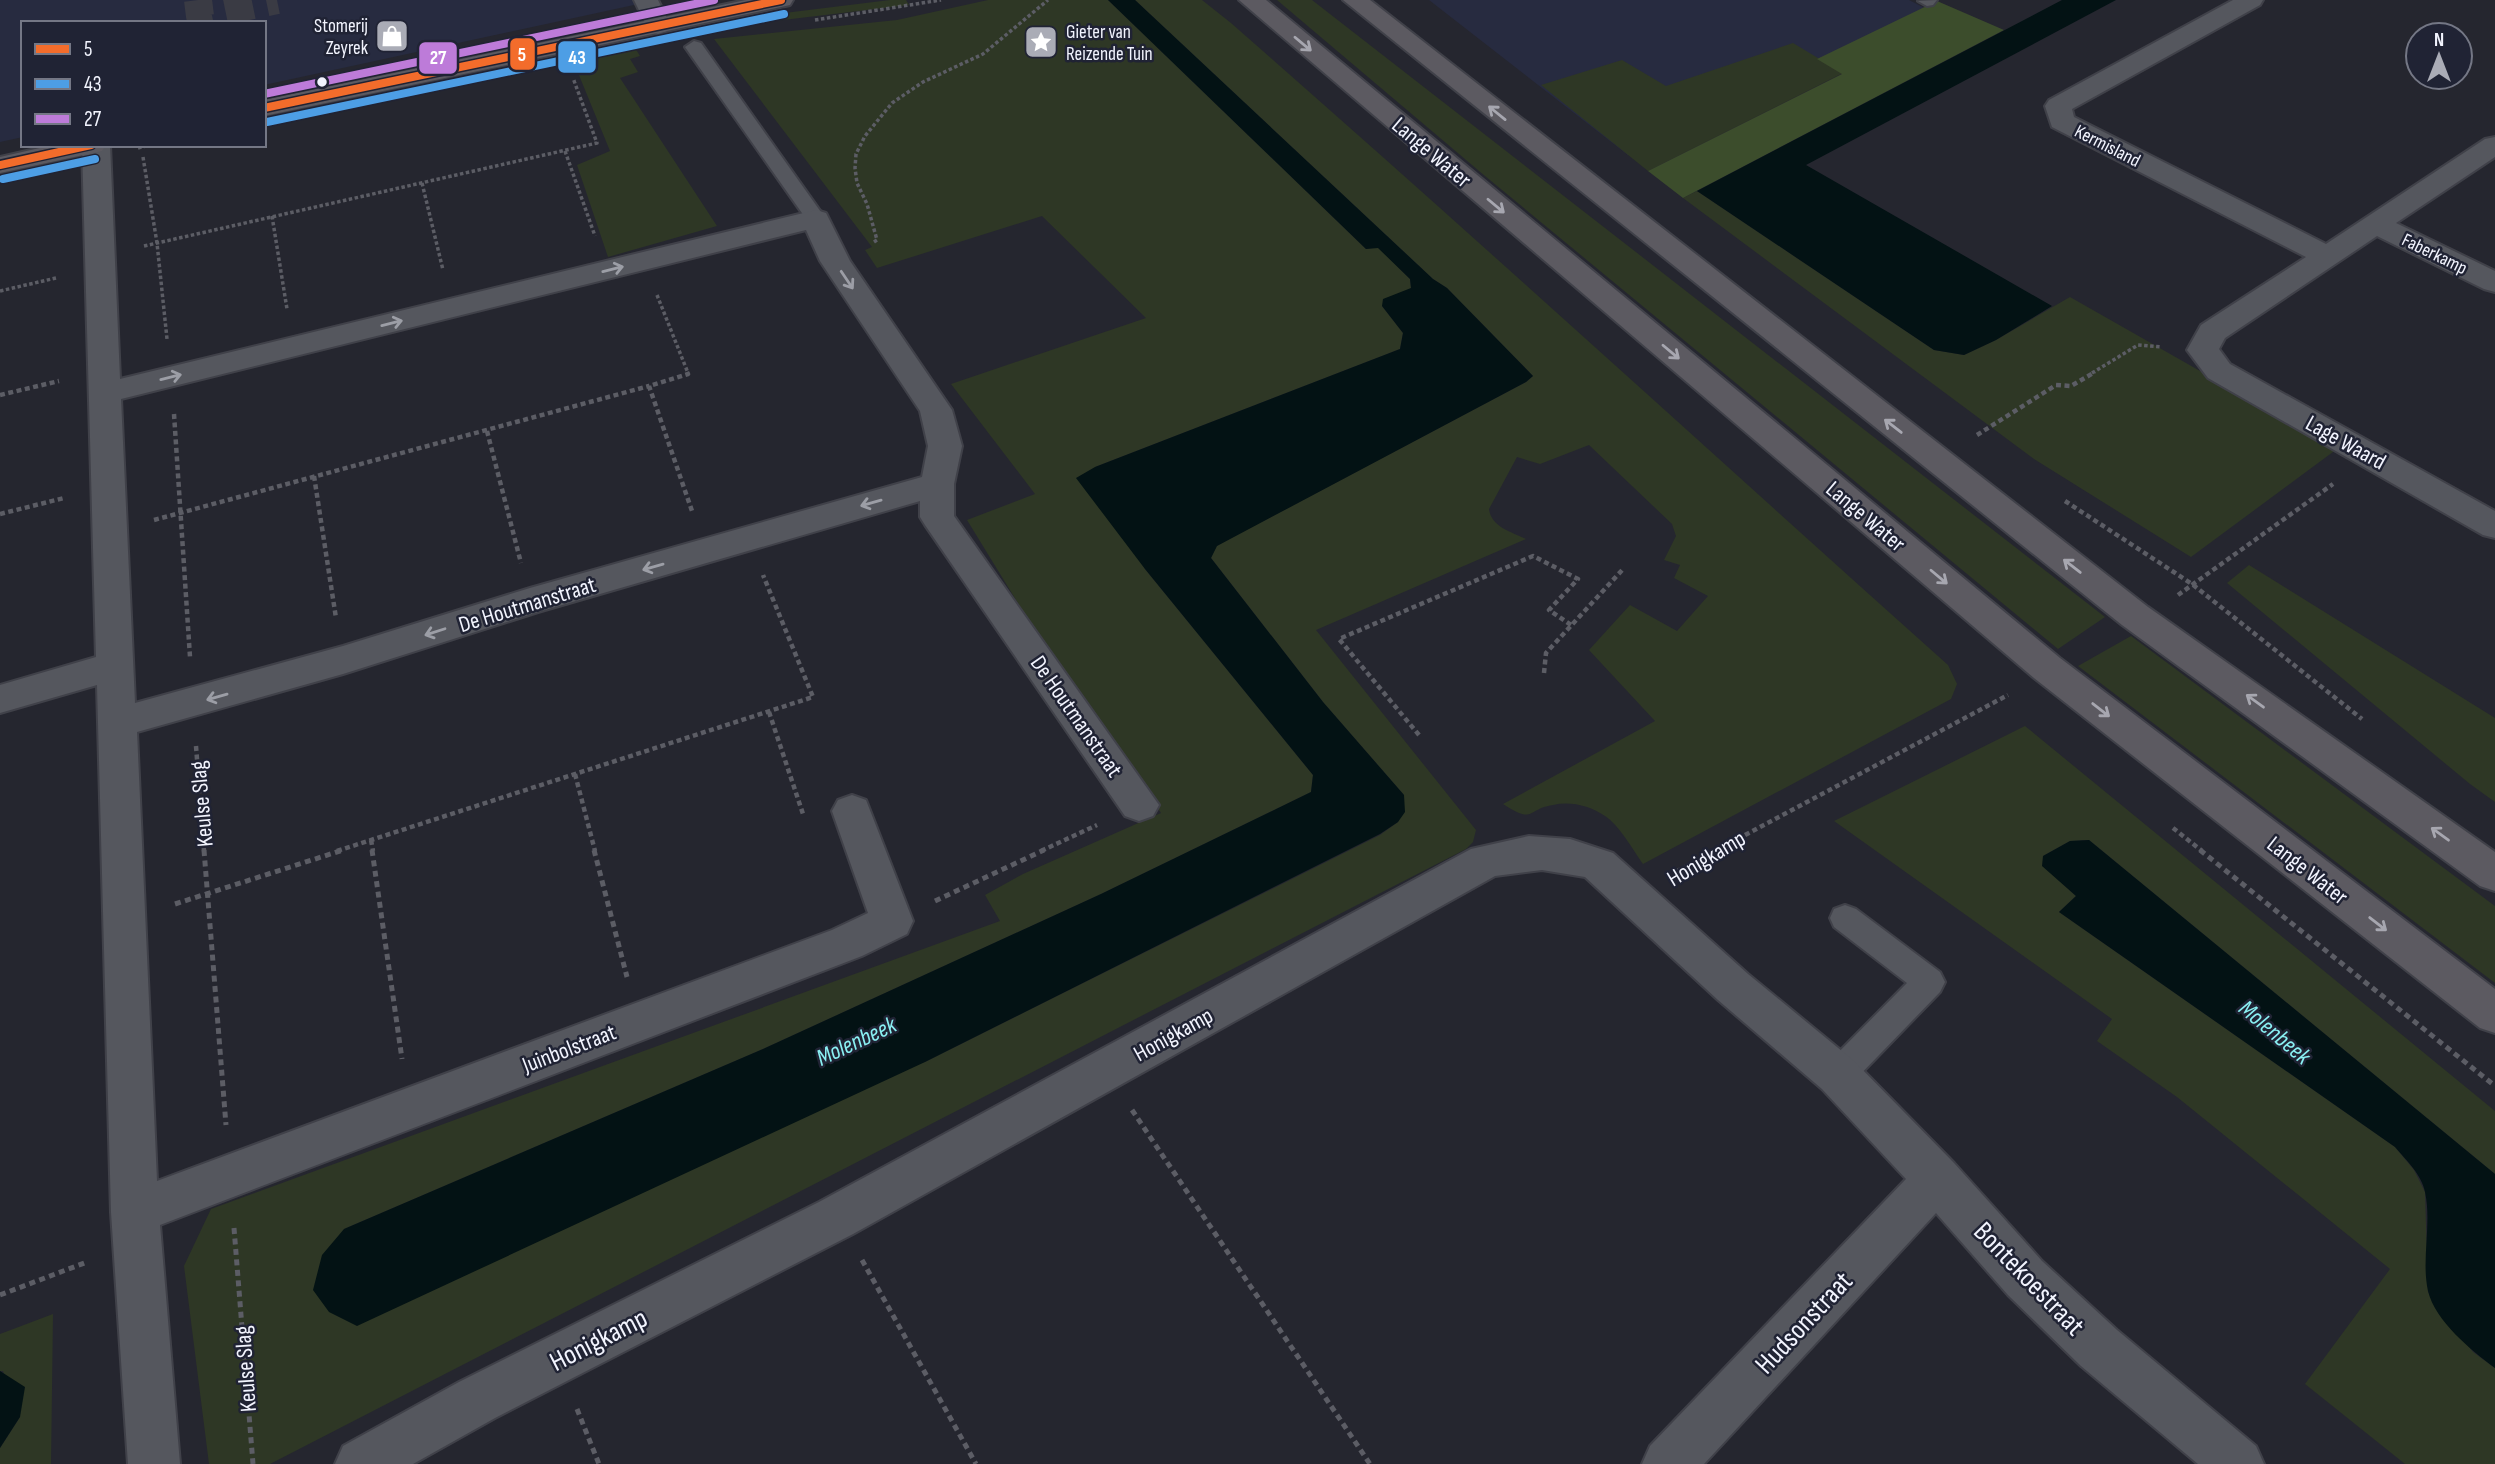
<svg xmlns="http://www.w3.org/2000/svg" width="2495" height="1464" viewBox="0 0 2495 1464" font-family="'Sofia Sans Condensed',sans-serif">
	<rect width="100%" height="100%" fill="#25262f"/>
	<g fill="#272b40">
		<polygon points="0,0 657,0 264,85 264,23 23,23 23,137 0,142"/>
		<polygon points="1429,0 1909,0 1952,22 1628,155"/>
	</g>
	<g fill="#2e3725">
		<polygon points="890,0 906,0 909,5 749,24 736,24 735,19"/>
		<path d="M988 0H1108L1366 249 1378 247 1410 279 1411 288 1382 306 1403 333 1400 349 1095 467 1145 569 1313 775 1311 792 1101 894 763 1049 344 1229 925 1062 1380 835 1398 822 1404 795 1323 702 1211 558 1216 546 1526 382 1533 376 1447 288 1433 279 1135 0H1202L1231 23C1472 234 1709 451 1948 665L1957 684 1951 699 1643 864C1633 850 1620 826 1605 816 1590 806 1571 801 1553 805 1526 809 1535 825 1503 804L1655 721 1589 650 1630 605 1677 631 1708 596 1674 578 1680 565 1664 560 1676 536 1672 524 1589 445 1540 464 1517 457 1489 509C1491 527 1512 532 1526 539L1316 630 1476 830 1473 842 1466 849 270 1464H209L184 1266 211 1209 1000 921 985 895 1023 874 1161 813 1024 613 967 520 1035 494 951 384 1146 318 1042 216 877 268 865 250 872 247 714 39 897 20Z"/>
		<polygon points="1277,0 1312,0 2105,617 2058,649 1485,176"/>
		<polygon points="1793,43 1843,73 1648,171 1541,85 1622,60 1666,86"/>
		<polygon points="623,46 635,48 640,56 630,59 638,72 620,78 717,226 608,257 577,165 610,151 572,58"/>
		<polygon points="1697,191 1934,350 1964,355 1996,340 2070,297 2337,449 2191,557 2034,459 1683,198"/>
		<polygon points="2249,565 2495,718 2495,802 2470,784 2227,583"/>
		<polygon points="2131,636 2495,906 2495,983 2078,666"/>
		<polygon points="2025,726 2495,1111 2495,1174 2089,840 2070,841 2043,856 2043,866 2076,896 2059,912 2395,1147 2414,1170 2425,1192 2428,1292 2473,1352 2495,1368 2495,1464 2405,1464 2305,1384 2390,1269 2177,1097 2097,1041 2112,1019 1834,821"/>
		<polygon points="53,1314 51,1464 0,1464 0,1448 20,1417 3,1371 0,1371 0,1334"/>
	</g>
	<polygon fill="#3c4d2c" points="1937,1 2004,30 1683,198 1648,171 1842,74 1817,59"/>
	<g fill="#031214">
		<polygon points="1108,0 1135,0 1433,279 1447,288 1533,376 1526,382 1217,546 1211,558 1323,702 1404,795 1405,812 1398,822 1380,834 925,1062 357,1326 329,1312 313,1290 322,1255 344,1229 763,1049 1101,894 1311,792 1313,775 1145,569 1076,478 1095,467 1400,349 1403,333 1382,306 1383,299 1411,288 1410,279 1378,248 1366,249"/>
		<polygon points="2062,0 2116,0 1806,165 2052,306 1996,340 1964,355 1934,350 1697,191"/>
		<path d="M2089 840 2495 1174V1368C2472 1351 2435 1321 2428 1291 2421 1259 2432 1224 2425 1192 2422 1175 2406 1160 2395 1147L2059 912 2076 896 2042 866 2043 856 2070 841Z"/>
		<polygon points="0,1371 25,1387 20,1417 0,1448"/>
	</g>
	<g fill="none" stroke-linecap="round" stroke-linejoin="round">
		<polyline stroke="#3a3b44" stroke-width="28" stroke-dasharray="28 14" stroke-linecap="butt" points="198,0 200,16 277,0"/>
		<defs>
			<g id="lane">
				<polygon points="1937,0 1933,5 1927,6 1918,1"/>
				<polygon points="694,41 701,43 823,215 826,219 823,223 809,223 685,47"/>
				<polygon points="1845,905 1856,909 1940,972 1945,982 1940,992 1850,1085 1838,1090 1826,1085 1822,1075 1826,1065 1907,983 1834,927 1830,918 1834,909"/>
			</g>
			<g id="street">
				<polygon points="634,0 658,0 671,26 667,31 658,34 649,31"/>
				<polygon points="2233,0 2263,0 2260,5 2072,109 2074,117 2326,244 2485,139 2495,137 2495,157 2396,223 2495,271 2495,292 2484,289 2377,236 2225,338 2219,349 2230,364 2495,511 2495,538 2483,535 2208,378 2187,350 2201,325 2306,257 2052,127 2045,106 2049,100"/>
				<path d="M82 145H110L120 379 816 210 826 213 850 261 952 410 962 446 954 484V516L1159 805 1153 816 1139 821 1125 816 925 525 920 517V501L538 612 343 674 137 732 157 1181 832 930 868 913 832 811 838 800 852 795 866 800 913 921 907 934 862 956 160 1225 180 1464H128L111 1212 97 685 0 713V685L96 657ZM806 230 820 261 920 411 928 446 922 477 530 588 343 646 135 703 121 399Z"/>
				<polygon points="1529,836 1570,839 1613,853 1748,974 1854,1061 1954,1163 2042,1261 2117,1330 2256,1446 2264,1464 2198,1464 2081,1366 2008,1295 1936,1213 1704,1464 1642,1464 1650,1446 1906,1179 1822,1089 1718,1000 1585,877 1542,870 1495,876 853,1234 495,1418 413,1464 335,1464 343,1446 459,1382 819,1202 1471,849"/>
			</g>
			<g id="secondary">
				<polygon points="746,0 793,0 790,5 781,7 264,116 264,100"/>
				<polygon points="1239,0 1266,0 2060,658 2495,989 2495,1033 2480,1028 2034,678"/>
				<polygon points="1343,0 1370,0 2148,607 2495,852 2495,891 2480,886 2122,625"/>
				<polygon points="53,145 106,145 102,151 0,173 0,157"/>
			</g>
		</defs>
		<use href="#lane" stroke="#404149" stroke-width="4"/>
		<use href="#street" stroke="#404149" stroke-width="4"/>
		<use href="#secondary" stroke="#404149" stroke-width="4"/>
		<g stroke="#5c5d65" stroke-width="3.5" stroke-dasharray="3.5 2.5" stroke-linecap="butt">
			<polyline points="815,20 941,0"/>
			<polyline points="138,148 150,145"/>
			<polyline points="565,151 595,236"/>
			<polyline points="143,157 157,243 167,339"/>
			<polyline points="422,183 443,270"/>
			<polyline points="272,216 287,309"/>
			<polyline points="874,242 877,240 867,204 857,183 855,168 856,154 865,136 892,103 923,82 983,54 1048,0"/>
			<polyline points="144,246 597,143 573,78"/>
			<polyline points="0,291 56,278"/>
			<polyline points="657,295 688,373"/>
			<polyline points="2092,373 2138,345 2162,347"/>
		</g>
		<g stroke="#5c5d65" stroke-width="4.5" stroke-dasharray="5 3.5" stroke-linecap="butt">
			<polyline points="687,372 688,374 649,386 692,511"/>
			<polyline points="0,395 59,381"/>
			<polyline points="174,414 190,657"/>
			<polyline points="487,431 521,563"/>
			<polyline points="1977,435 2056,385 2071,386 2095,372"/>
			<polyline points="314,476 336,618"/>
			<polyline points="2065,501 2192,584 2362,719"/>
			<polyline points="0,514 64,498"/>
			<polyline points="154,520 649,386"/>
			<polyline points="2178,595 2333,484"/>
			<polyline points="1544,673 1546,653 1624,568"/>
			<polyline points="769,712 803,814"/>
			<polyline points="1419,735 1339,639 1533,556 1578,579 1549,610 1571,625"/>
			<polyline points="196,746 204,851"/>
			<polyline points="575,774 595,851"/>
			<polyline points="2173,828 2202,851"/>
			<polyline points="371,840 373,851"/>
			<polyline points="337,851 813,697 763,575"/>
			<polyline points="1041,851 1097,825"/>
			<polyline points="1715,851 2008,695"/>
		</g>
		<g stroke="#5c5d65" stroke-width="5" stroke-dasharray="6 4.5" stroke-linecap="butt">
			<polyline points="204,850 226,1125"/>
			<polyline points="372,850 402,1059"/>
			<polyline points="594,850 627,977"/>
			<polyline points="2200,850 2495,1086"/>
			<polyline points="1676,872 1718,850"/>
			<polyline points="935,901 1044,850"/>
			<polyline points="175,904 343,850"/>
			<polyline points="1132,1110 1370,1464"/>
			<polyline points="234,1228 253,1464"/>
			<polyline points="862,1260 976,1464"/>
			<polyline points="0,1295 87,1262"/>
			<polyline points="577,1409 599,1464"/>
		</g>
		<use href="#lane" fill="#55575e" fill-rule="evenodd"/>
		<use href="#street" fill="#55575e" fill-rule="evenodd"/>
		<use href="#secondary" fill="#5c5a61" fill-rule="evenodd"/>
		<defs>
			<g id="bus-1">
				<polyline points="264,108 781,0"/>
				<polyline points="0,165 91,145"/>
			</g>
			<g id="bus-2">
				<polyline points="267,122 784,14"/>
				<polyline points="3,179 95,159"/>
			</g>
			<polyline id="bus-3" points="264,94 714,0"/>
		</defs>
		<use href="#bus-1" stroke="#202334" stroke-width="11"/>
		<use href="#bus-2" stroke="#202334" stroke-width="11"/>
		<use href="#bus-3" stroke="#202334" stroke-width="11"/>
		<use href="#bus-1" stroke="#f36c2b" stroke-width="8"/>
		<use href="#bus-2" stroke="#4d9ee5" stroke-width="8"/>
		<use href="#bus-3" stroke="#bd7bd9" stroke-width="8"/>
	</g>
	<defs><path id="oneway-shaft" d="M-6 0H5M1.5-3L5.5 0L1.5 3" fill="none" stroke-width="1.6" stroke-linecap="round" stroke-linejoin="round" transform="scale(1.75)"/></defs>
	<g stroke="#a7a7b0">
		<use href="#oneway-shaft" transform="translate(1303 44) rotate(40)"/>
		<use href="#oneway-shaft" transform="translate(1497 113) rotate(-141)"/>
		<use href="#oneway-shaft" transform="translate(1496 206) rotate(40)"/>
		<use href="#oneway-shaft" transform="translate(1671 352) rotate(40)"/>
		<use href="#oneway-shaft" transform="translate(1893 426) rotate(-142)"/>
		<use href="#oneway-shaft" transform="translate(2072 566) rotate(-142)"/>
		<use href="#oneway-shaft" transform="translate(1939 577) rotate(40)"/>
		<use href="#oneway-shaft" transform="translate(2255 701) rotate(-144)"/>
		<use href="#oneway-shaft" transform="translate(2101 710) rotate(38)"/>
		<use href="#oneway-shaft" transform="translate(2440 834) rotate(-144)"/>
		<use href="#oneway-shaft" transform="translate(2378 924) rotate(38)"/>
	</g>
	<g stroke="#9c9ea6">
		<use href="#oneway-shaft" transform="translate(613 269) rotate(-14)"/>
		<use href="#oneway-shaft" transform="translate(847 280) rotate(56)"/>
		<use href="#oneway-shaft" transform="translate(392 323) rotate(-14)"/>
		<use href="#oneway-shaft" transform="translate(171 377) rotate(-14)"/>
		<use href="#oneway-shaft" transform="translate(871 503) rotate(164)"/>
		<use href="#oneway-shaft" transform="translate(653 567) rotate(164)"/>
		<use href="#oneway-shaft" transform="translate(435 632) rotate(162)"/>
		<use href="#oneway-shaft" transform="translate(217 697) rotate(164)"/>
	</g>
	<defs>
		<symbol id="shop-square" viewBox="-11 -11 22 22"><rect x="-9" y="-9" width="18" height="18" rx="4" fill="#aaacb6" stroke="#202334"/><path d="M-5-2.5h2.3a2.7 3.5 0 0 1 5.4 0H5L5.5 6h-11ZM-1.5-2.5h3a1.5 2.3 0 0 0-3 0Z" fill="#fff"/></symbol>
		<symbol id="sight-square" viewBox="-11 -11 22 22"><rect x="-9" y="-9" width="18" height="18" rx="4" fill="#aaacb6" stroke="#202334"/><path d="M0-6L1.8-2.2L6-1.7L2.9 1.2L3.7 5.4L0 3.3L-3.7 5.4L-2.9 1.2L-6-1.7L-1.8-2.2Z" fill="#fff"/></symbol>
	</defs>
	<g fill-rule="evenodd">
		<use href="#shop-square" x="373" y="17" width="38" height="38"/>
		<use href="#sight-square" x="1022" y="23" width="38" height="38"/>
	</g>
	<circle fill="#f2f4fe" stroke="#202334" stroke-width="2.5" cx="322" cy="82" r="6"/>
	<g text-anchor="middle" stroke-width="5" stroke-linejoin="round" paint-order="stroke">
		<g font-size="19" fill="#f2f4fe" stroke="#202334" text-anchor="end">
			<text x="368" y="32">Stomerij<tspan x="368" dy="22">Zeyrek</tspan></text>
			<text x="1066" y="38" text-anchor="start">Gieter van<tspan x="1066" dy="22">Reizende Tuin</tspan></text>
		</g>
		<g font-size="19" fill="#f2f4fe" stroke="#202334">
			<text transform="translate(2108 145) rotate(27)" y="7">Kermisland</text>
			<text transform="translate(2435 253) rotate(26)" y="7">Faberkamp</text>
		</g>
		<g font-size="23" fill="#f2f4fe" stroke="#202334">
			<text transform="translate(1432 152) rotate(40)" y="8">Lange Water</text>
			<text transform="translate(2346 442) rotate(29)" y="8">Lage Waard</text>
			<text transform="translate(1866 516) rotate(40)" y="8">Lange Water</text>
			<text transform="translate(527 604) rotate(-17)" y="8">De Houtmanstraat</text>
			<text transform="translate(1077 716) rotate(55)" y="8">De Houtmanstraat</text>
			<text transform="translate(201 804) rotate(-95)" y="8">Keulse Slag</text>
			<text transform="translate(1706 858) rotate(-31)" y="8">Honigkamp</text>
			<text transform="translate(2308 870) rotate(38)" y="8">Lange Water</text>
			<text transform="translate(1173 1034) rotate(-29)" y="8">Honigkamp</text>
			<text transform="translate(569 1048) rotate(-21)" y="8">Juinbolstraat</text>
			<text transform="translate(245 1369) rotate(-94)" y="8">Keulse Slag</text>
		</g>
		<g font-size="24" font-style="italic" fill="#8af0f3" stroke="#202334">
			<text transform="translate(2275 1032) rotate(40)" y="8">Molenbeek</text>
			<text transform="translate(856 1041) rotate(-25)" y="8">Molenbeek</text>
		</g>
		<g font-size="28" fill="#f2f4fe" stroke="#202334">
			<text transform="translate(2030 1278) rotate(46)" y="10">Bontekoestraat</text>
			<text transform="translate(1803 1322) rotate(-47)" y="10">Hudsonstraat</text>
			<text transform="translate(598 1339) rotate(-27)" y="10">Honigkamp</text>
		</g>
	</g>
	<g stroke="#202334" stroke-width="2.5">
		<rect x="509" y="37" width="27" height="34" rx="7" fill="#f36c2b"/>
		<rect x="557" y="40" width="40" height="34" rx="7" fill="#4d9ee5"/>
		<rect x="418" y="41" width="40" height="34" rx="7" fill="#bd7bd9"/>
	</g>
	<g font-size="19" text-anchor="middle" font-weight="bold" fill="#fff">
		<text x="522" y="61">5</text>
		<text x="577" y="64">43</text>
		<text x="438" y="64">27</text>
	</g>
	<rect x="21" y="21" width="245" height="126" fill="#202334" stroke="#747785" stroke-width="2"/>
	<rect x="35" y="44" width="35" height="10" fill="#f36c2b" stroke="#747785" stroke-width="2"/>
	<text x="84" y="56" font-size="21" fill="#f2f4fe">5</text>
	<rect x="35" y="79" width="35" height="10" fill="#4d9ee5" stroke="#747785" stroke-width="2"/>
	<text x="84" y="91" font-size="21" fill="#f2f4fe">43</text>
	<rect x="35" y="114" width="35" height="10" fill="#bd7bd9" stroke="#747785" stroke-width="2"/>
	<text x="84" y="126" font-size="21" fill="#f2f4fe">27</text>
	<g transform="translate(2439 56)"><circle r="33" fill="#202334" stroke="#747785" stroke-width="2"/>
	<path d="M0-5L12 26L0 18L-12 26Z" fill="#aaacb6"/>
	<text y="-10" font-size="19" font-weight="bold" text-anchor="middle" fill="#f2f4fe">N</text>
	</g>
</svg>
